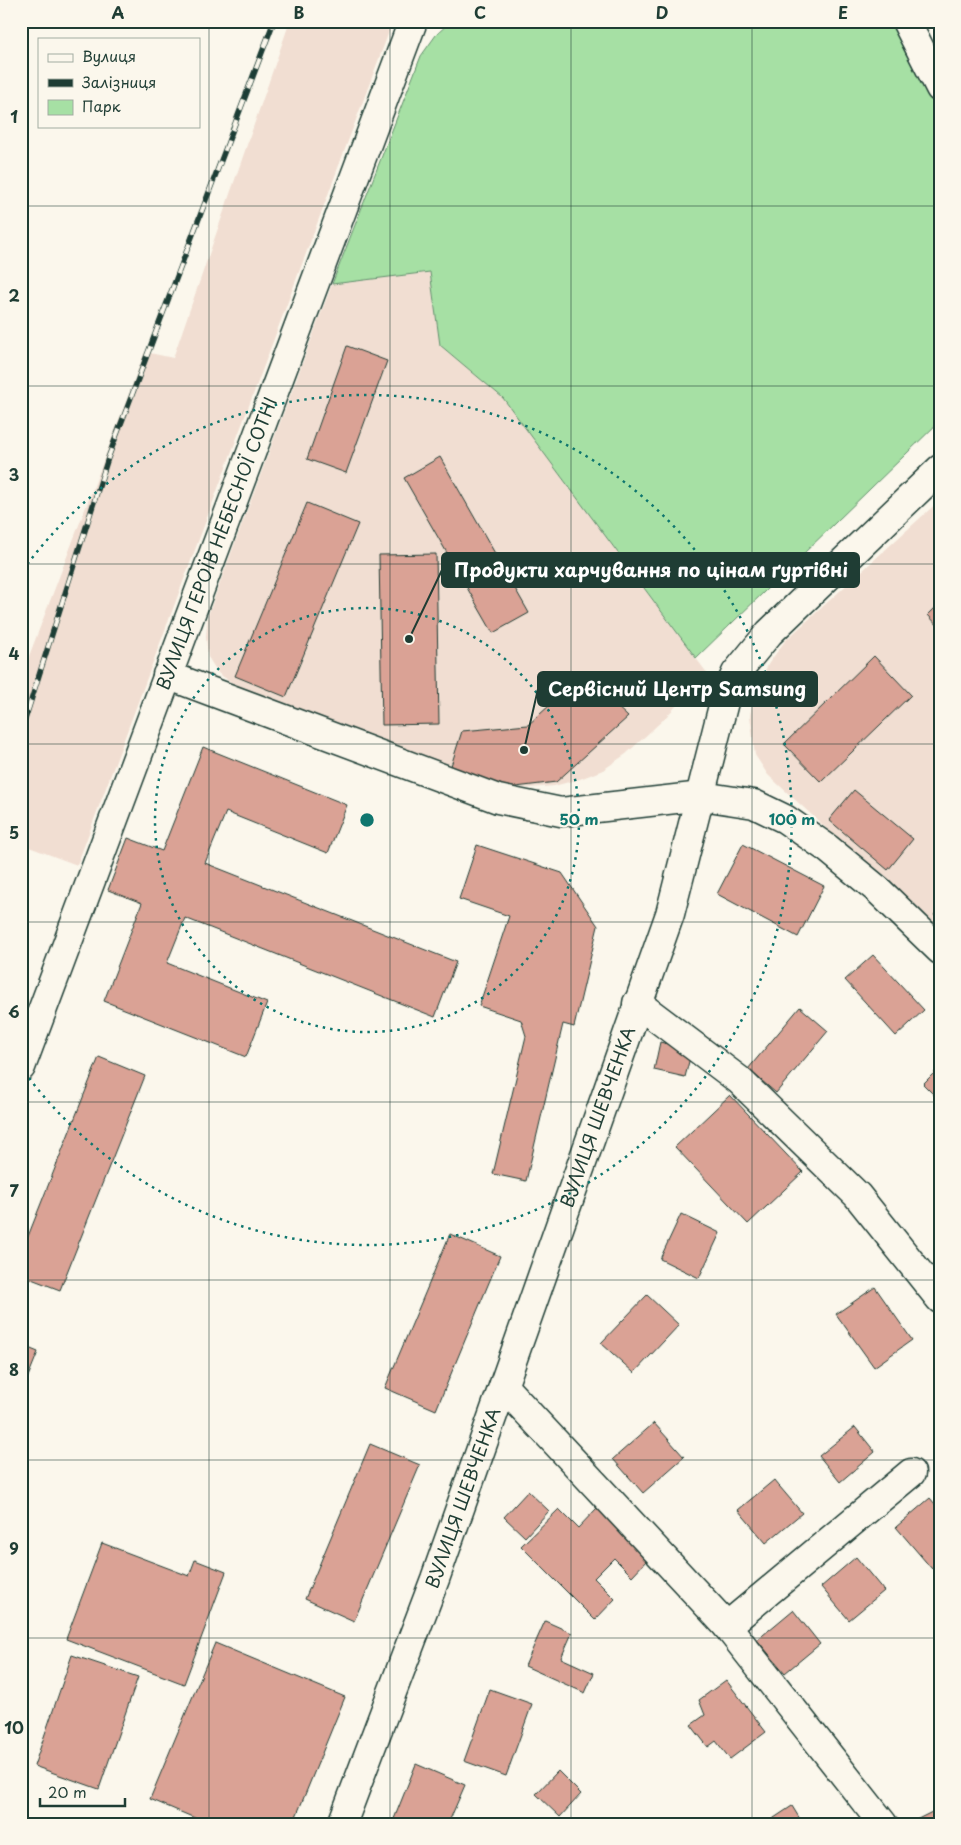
<svg xmlns="http://www.w3.org/2000/svg" width="961" height="1845" viewBox="0 0 961 1845" font-family="'Playpen Sans',sans-serif">
	<rect width="100%" height="100%" fill="#fbf7ec"/>
	<filter id="ink" filterUnits="userSpaceOnUse"><feTurbulence type="fractalNoise" baseFrequency=".02" numOctaves="2"/><feDisplacementMap in="SourceGraphic" scale="10" xChannelSelector="R" yChannelSelector="G"/><feConvolveMatrix kernelMatrix="1 2 1 2 8 2 1 2 1" color-interpolation-filters="sRGB"/></filter>
	<g filter="url(#ink)">
		<g fill="#f1ded2">
			<polygon points="290,21 393,21 77,865 21,844 21,677 145,352 173,358"/>
			<polygon points="430,272 440,345 503,398 707,673 664,719 626,754 603,770 580,779 554,786 529,788 501,786 235,685 218,673 208,657 206,637 208,615 332,284"/>
			<polygon points="940,500 940,932 768,775 755,755 750,715 755,690 769,663 785,641"/>
		</g>
		<polygon fill="#a6e0a4" stroke="#628e6c" points="451,21 892,21 940,114 940,421 696,658 503,398 440,345 430,272 332,284 421,56 436,35"/>
		<g fill="#daa295" stroke="#1f3d34">
			<polygon points="940,38 940,63 930,43"/>
			<polygon points="347,346 387,361 346,473 307,459"/>
			<polygon points="440,457 529,613 493,633 404,478"/>
			<polygon points="307,503 358,524 286,697 235,676"/>
			<polygon points="436,554 439,724 382,725 379,555"/>
			<polygon points="940,603 940,628 928,615"/>
			<polygon points="874,656 911,695 821,782 784,744"/>
			<polygon points="583,675 628,717 556,782 484,791 450,769 462,731 528,725"/>
			<polygon points="203,747 347,805 328,853 226,812 205,863 456,962 435,1017 185,918 167,963 267,1003 246,1057 104,1001 142,903 108,890 128,838 162,851"/>
			<polygon points="854,790 913,839 888,870 829,820"/>
			<polygon points="743,844 824,886 798,937 717,894"/>
			<polygon points="477,845 562,873 598,926 574,1027 563,1024 526,1181 493,1174 526,1036 521,1020 479,1006 509,916 459,899"/>
			<polygon points="940,908 940,920 934,915"/>
			<polygon points="873,955 924,1010 896,1036 845,980"/>
			<polygon points="800,1007 828,1031 776,1093 748,1069"/>
			<polygon points="660,1042 692,1050 685,1077 654,1070"/>
			<polygon points="99,1057 145,1076 60,1290 21,1275 21,1254"/>
			<polygon points="940,1067 940,1101 923,1084"/>
			<polygon points="730,1095 803,1172 748,1224 675,1147"/>
			<polygon points="681,1214 720,1233 699,1278 660,1259"/>
			<polygon points="450,1234 500,1256 436,1410 385,1388"/>
			<polygon points="875,1287 912,1340 874,1367 836,1314"/>
			<polygon points="647,1295 679,1325 634,1373 601,1343"/>
			<polygon points="21,1345 38,1352 21,1394"/>
			<polygon points="940,1364 940,1377 934,1369"/>
			<polygon points="654,1423 684,1457 643,1493 613,1459"/>
			<polygon points="855,1427 875,1452 840,1482 819,1456"/>
			<polygon points="370,1444 420,1465 354,1621 305,1599"/>
			<polygon points="774,1480 802,1513 766,1543 738,1510"/>
			<polygon points="528,1491 549,1511 525,1537 504,1517"/>
			<polygon points="930,1498 940,1510 940,1562 932,1569 896,1527"/>
			<polygon points="597,1508 648,1559 632,1576 614,1558 594,1578 615,1599 595,1620 521,1546 559,1509 578,1528"/>
			<polygon points="102,1543 189,1576 195,1560 226,1572 184,1684 66,1639"/>
			<polygon points="856,1557 884,1591 849,1620 821,1587"/>
			<polygon points="793,1610 820,1644 785,1673 757,1640"/>
			<polygon points="545,1621 572,1633 561,1658 594,1673 585,1693 525,1666"/>
			<polygon points="215,1643 345,1697 293,1824 209,1824 150,1799"/>
			<polygon points="72,1655 138,1677 99,1789 34,1766"/>
			<polygon points="726,1680 766,1732 730,1759 716,1741 708,1747 691,1725 705,1715 699,1700"/>
			<polygon points="490,1689 532,1704 506,1776 464,1761"/>
			<polygon points="416,1764 465,1785 448,1824 392,1824"/>
			<polygon points="558,1771 581,1794 560,1817 536,1794"/>
			<polygon points="792,1806 803,1824 765,1824"/>
			<polygon points="940,1808 940,1824 916,1824 914,1821"/>
			<polygon points="849,1819 852,1824 841,1824"/>
		</g>
		<g fill="none" stroke-linecap="round" stroke-linejoin="round">
			<defs>
				<g id="minor">
					<polyline points="906,21 940,88"/>
					<polyline points="167,675 498,799 561,812 702,796 754,804 785,819 827,848 878,890 940,950"/>
					<polyline points="637,1003 739,1080 857,1195 940,1299"/>
					<path id="s1" d="M21 1067 413 21"/>
					<polyline points="504,1387 727,1626 883,1824"/>
					<polyline points="727,1626 911,1473"/>
					<path id="s2" d="M342 1824 435 1579 670 914 725 698 736 673 769 633 940 469"/>
				</g>
			</defs>
			<use href="#minor" stroke="#1f3d34" stroke-width="31"/>
			<use href="#minor" stroke="#fbf7ec" stroke-width="28"/>
			<defs>
				<polyline id="rail" points="21,732 108,458 274,21"/>
			</defs>
			<use href="#rail" stroke="#1f3d34" stroke-width="5.5"/>
			<use href="#rail" stroke="#fbf7ec" stroke-width="4" stroke-dasharray="11" stroke-linecap="butt"/>
		</g>
	</g>
	<path fill="none" stroke="#1f3d34" stroke-width="1" stroke-opacity="0.55" d="M209 21V1824M390 21V1824M571 21V1824M752 21V1824M21 206H940M21 386H940M21 564H940M21 744H940M21 922H940M21 1102H940M21 1280H940M21 1460H940M21 1638H940"/>
	<g fill="none" stroke="#0f766e" stroke-width="2.5" stroke-dasharray="2.5 5">
		<circle cx="367" cy="820" r="212"/>
		<path d="M23 570A425 425 0 1 1 23 1070"/>
	</g>
	<g text-anchor="middle" stroke-width="4.5" stroke-linejoin="round" paint-order="stroke">
		<g font-size="18" fill="#1f3d34" stroke="#fbf7ec">
			<text dy="6" stroke="none"><textPath href="#s1" startOffset="559">ВУЛИЦЯ ГЕРОЇВ НЕБЕСНОЇ СОТНІ</textPath></text>
			<text dy="6" stroke="none"><textPath href="#s2" startOffset="752">ВУЛИЦЯ ШЕВЧЕНКА</textPath></text>
			<text dy="6" stroke="none"><textPath href="#s2" startOffset="348">ВУЛИЦЯ ШЕВЧЕНКА</textPath></text>
		</g>
	</g>
	<circle cx="367" cy="820" r="8" fill="#0f766e" stroke="#fbf7ec" stroke-width="2.5"/>
	<g font-size="15" text-anchor="middle" font-weight="bold" fill="#0f766e" stroke="#fbf7ec" stroke-width="4.5" stroke-linejoin="round" paint-order="stroke">
		<text x="579" y="825">50 m</text>
		<text x="792" y="825">100 m</text>
	</g>
	<path fill="none" stroke="#1f3d34" stroke-width="2" d="M409 639L442 570M524 750L538 689"/>
	<g fill="#1f3d34" stroke="#fbf7ec" stroke-width="2">
		<circle cx="409" cy="639" r="5"/>
		<circle cx="524" cy="750" r="5"/>
	</g>
	<g fill="#1f3d34" stroke="#1f3d34" stroke-width="2">
		<rect x="442" y="553" width="417" height="34" rx="5"/>
		<rect x="538" y="672" width="279" height="34" rx="5"/>
	</g>
	<g font-size="19" text-anchor="middle" font-weight="bold" fill="#fff">
		<text x="651" y="577">Продукти харчування по цінам ґуртівні</text>
		<text x="677" y="696">Сервісний Центр Samsung</text>
	</g>
	<rect width="961" height="1845" fill="none" stroke="#fbf7ec" stroke-width="55"/>
	<rect x="38" y="38" width="162" height="90" fill="#fbf7ec" stroke="#a3ada2"/>
	<rect x="48" y="54" width="25" height="8" fill="#fbf7ec" stroke="#a3ada2"/>
	<text x="82" y="62" font-size="15" fill="#1f3d34">Вулиця</text>
	<rect x="48" y="79" width="25" height="8" fill="#1f3d34" stroke="#a3ada2"/>
	<text x="82" y="88" font-size="15" fill="#1f3d34">Залізниця</text>
	<rect x="48" y="100" width="25" height="15" fill="#a6e0a4" stroke="#a3ada2"/>
	<text x="82" y="112" font-size="15" fill="#1f3d34">Парк</text>
	<path d="M40 1798v8h85v-8" fill="none" stroke="#1f3d34" stroke-width="2.5"/>
	<text x="48" y="1798" font-size="15" fill="#1f3d34" stroke="#fbf7ec" stroke-width="4" paint-order="stroke">20 m</text>
	<rect x="28" y="28" width="906" height="1790" fill="none" stroke="#1f3d34" stroke-width="2"/>
	<g font-size="16" text-anchor="middle" font-weight="bold" fill="#1f3d34">
		<text x="118" y="19">A</text>
		<text x="299" y="19">B</text>
		<text x="480" y="19">C</text>
		<text x="662" y="19">D</text>
		<text x="843" y="19">E</text>
		<text x="14" y="123">1</text>
		<text x="14" y="302">2</text>
		<text x="14" y="481">3</text>
		<text x="14" y="660">4</text>
		<text x="14" y="839">5</text>
		<text x="14" y="1018">6</text>
		<text x="14" y="1197">7</text>
		<text x="14" y="1376">8</text>
		<text x="14" y="1555">9</text>
		<text x="14" y="1734">10</text>
	</g>
</svg>
